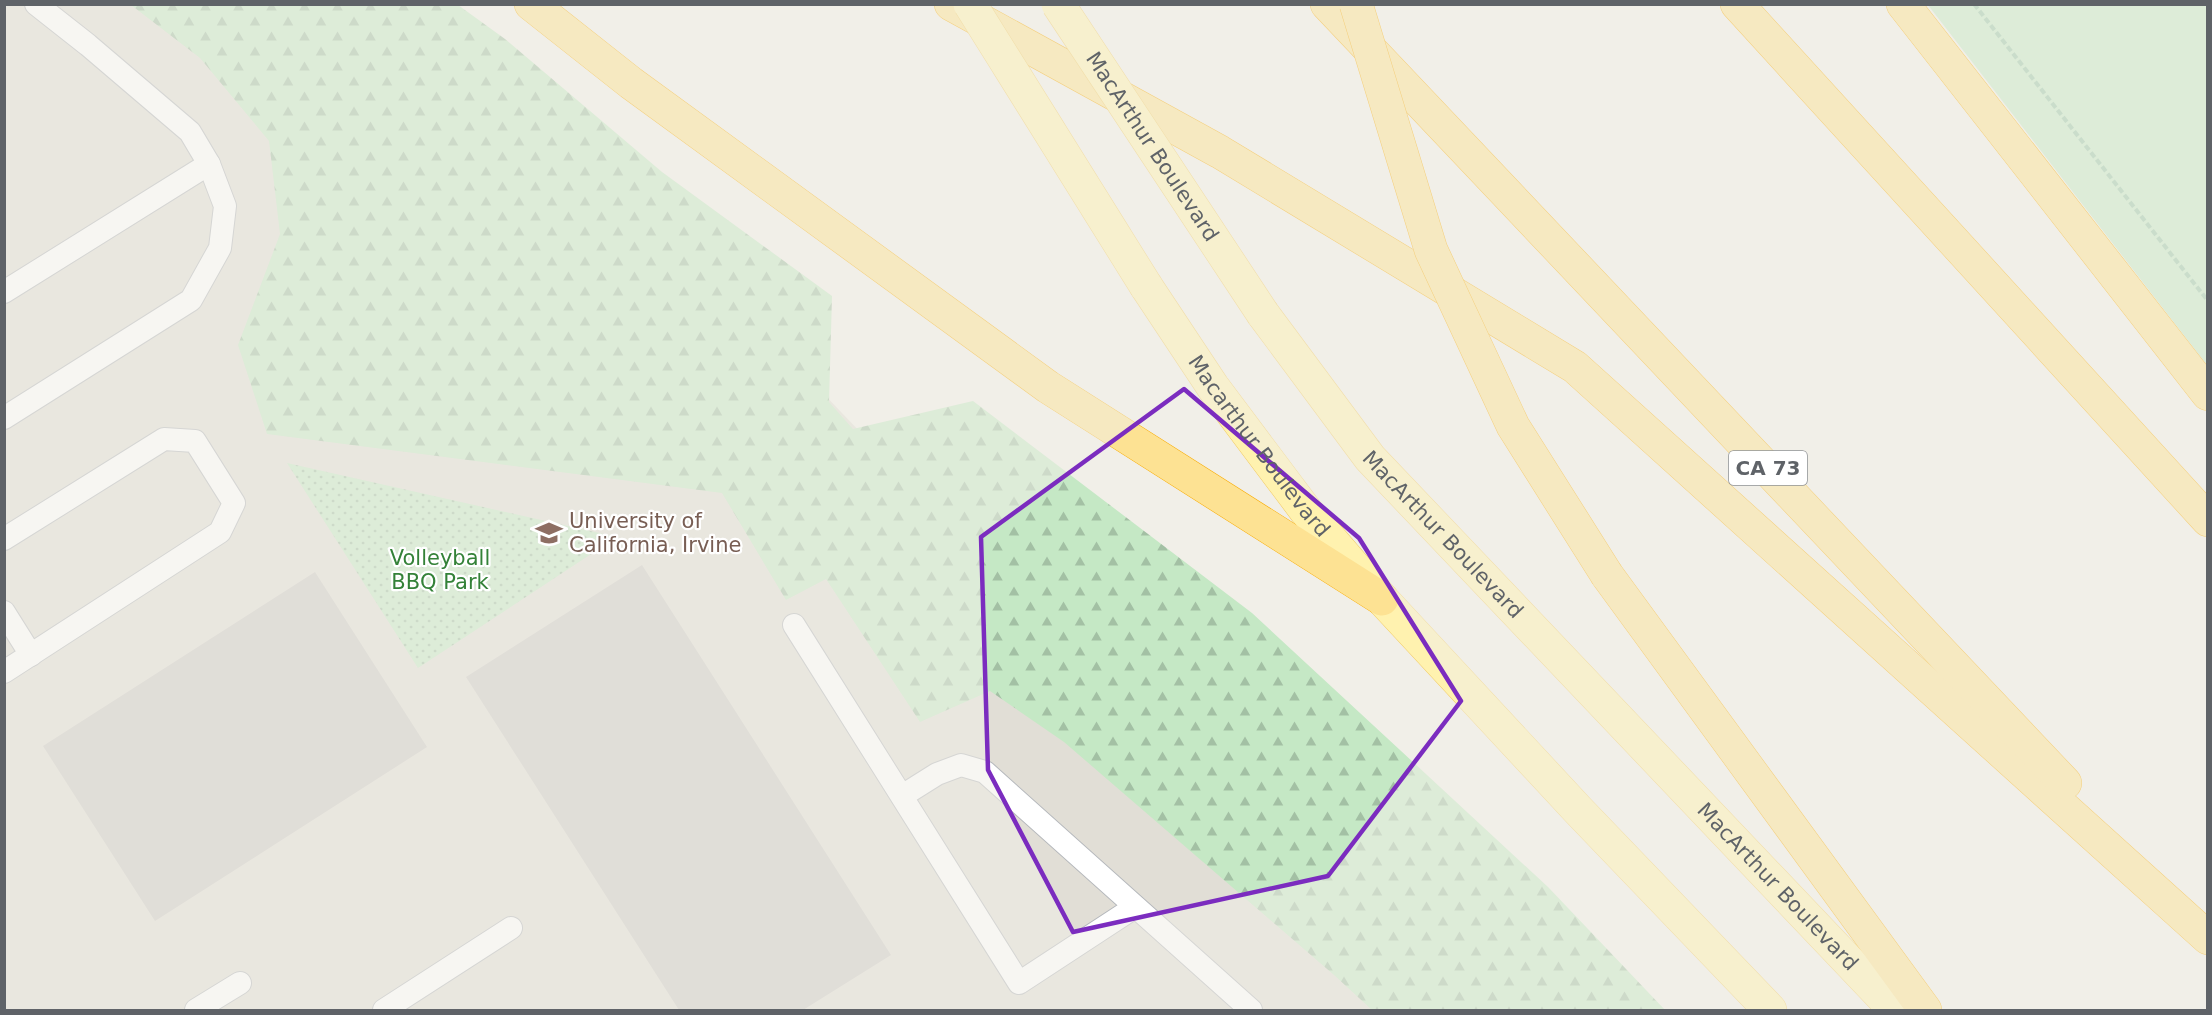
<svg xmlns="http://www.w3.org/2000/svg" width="2212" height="1015" viewBox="0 0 2212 1015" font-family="'DejaVu Sans',sans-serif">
	<defs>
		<pattern id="forest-firs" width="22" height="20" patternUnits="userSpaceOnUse" patternTransform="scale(1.5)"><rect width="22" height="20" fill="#c5e8c5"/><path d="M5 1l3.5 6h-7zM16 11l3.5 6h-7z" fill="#a3c0a4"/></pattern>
		<pattern id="park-dots" width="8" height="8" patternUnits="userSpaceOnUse" patternTransform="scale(1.5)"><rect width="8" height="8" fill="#c5e8c5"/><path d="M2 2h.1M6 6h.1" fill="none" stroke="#a3c0a4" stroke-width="1.8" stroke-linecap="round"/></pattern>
	</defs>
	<rect width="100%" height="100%" fill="#f1efe8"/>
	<polygon fill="#e1ded6" points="5,4 407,5 820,390 863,435 1628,1010 5,1010"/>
	<polygon fill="#c5e8c5" points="1928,5 2207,5 2207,365"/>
	<polygon fill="url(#forest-firs)" points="131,5 458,5 505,39 662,172 832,296 829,402 853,429 973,401 1252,613 1548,887 1665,1010 1372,1010 1334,975 1064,742 990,691 920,722 826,579 786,600 722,493 267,434 238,345 280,234 269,141 200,58"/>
	<polygon fill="url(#park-dots)" points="287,463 617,537 418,668"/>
	<g fill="#cccac5">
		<polygon points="642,565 891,955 803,1010 679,1010 466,677"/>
		<polygon points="315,572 427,747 155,921 43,746"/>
	</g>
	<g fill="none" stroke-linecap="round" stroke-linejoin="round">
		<defs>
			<g id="service">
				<polyline points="4,292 209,164"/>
				<polyline points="4,418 191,300 220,248 225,206 209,164 190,132 88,45 36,4"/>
				<polyline points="4,539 164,439 195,441 234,503 220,532 4,672"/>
				<polyline points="4,612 31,655"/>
				<polyline points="794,625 1019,983 1135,907"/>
				<polyline points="902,796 937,774 961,765 985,772 1251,1010"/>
				<polyline points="196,1010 240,983"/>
				<polyline points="384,1010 511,928"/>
			</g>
			<g id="primary">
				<path id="s1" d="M1146 286 1213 387 1306 511 1382 599 1578 810 1770 1010"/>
				<path id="s2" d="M1263 314 1370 458 1895 1010"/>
			</g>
			<g id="motorway">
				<polyline points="531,4 631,83 1048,387 1382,599"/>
				<polyline points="951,4 1220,152 1575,367 2208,938"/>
				<polyline points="1327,4 2065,783"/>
				<polyline points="1737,4 2208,520"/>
				<polyline points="1903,4 2208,394"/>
				<polyline points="1607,575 1925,1010"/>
			</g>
		</defs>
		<use href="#service" stroke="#b5b8bc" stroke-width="24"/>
		<use href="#primary" stroke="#f2c960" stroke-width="34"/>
		<use href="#motorway" stroke="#f9ab00" stroke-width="34"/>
		<polyline stroke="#9cc7a9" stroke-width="4" stroke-dasharray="6 3" stroke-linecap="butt" points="1974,4 2208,301"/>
		<use href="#service" stroke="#fff" stroke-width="22"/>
		<use href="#primary" stroke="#fff2af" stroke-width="33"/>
		<use href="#motorway" stroke="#fde293" stroke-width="33"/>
		<defs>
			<g id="primary-bridge">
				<polyline points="970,4 1146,286"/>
				<path id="s3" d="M1058 4 1263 314"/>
			</g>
			<polyline id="motorway-bridge" points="1356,4 1431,250 1513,426 1607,575"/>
		</defs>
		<use href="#primary-bridge" stroke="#f2c960" stroke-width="34" stroke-linecap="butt"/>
		<use href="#motorway-bridge" stroke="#f9ab00" stroke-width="34" stroke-linecap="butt"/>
		<use href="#primary-bridge" stroke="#fff2af" stroke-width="33"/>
		<use href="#motorway-bridge" stroke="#fde293" stroke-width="33"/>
	</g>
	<path d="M0 0H2212V1015H0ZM1184 389 1359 538 1461 701 1328 876 1073 932 988 770 981 537Z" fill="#f1efe8" fill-opacity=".55" fill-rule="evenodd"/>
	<path fill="none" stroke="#7b2cbf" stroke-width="4.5" stroke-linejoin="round" d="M1184 389 1359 538 1461 701 1328 876 1073 932 988 770 981 537Z"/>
	<defs>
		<symbol id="university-bare" viewBox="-9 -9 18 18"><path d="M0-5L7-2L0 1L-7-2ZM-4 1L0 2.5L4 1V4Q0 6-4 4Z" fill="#8d6e63" stroke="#fff" stroke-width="2.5" paint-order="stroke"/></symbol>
	</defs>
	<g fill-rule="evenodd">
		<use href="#university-bare" x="530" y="514" width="38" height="38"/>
	</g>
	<g text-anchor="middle" stroke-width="4.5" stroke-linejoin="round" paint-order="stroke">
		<rect fill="#fff" stroke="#8f9295" stroke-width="1.5" x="1729" y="451" width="78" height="34" rx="4.5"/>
		<g font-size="20" font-weight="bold" fill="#5f6368">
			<text x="1768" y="475">CA 73</text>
		</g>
		<g font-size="21" fill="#5f6368" stroke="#fff">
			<text dy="7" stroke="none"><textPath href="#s3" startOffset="171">MacArthur Boulevard</textPath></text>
			<text dy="7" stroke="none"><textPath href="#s1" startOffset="196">Macarthur Boulevard</textPath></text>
			<text dy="7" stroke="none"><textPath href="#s2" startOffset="285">MacArthur Boulevard</textPath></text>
			<text dy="7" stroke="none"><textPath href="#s2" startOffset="771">MacArthur Boulevard</textPath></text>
		</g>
		<g font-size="21" fill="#785e54" stroke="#fff" text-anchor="start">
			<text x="569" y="528">University of<tspan x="569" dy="24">California, Irvine</tspan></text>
		</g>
		<g font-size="21" fill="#348238" stroke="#fff">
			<text x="440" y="565">Volleyball<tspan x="440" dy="24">BBQ Park</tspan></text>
		</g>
	</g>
	<rect width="2212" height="1015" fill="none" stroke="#5f6368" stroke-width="12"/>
</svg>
